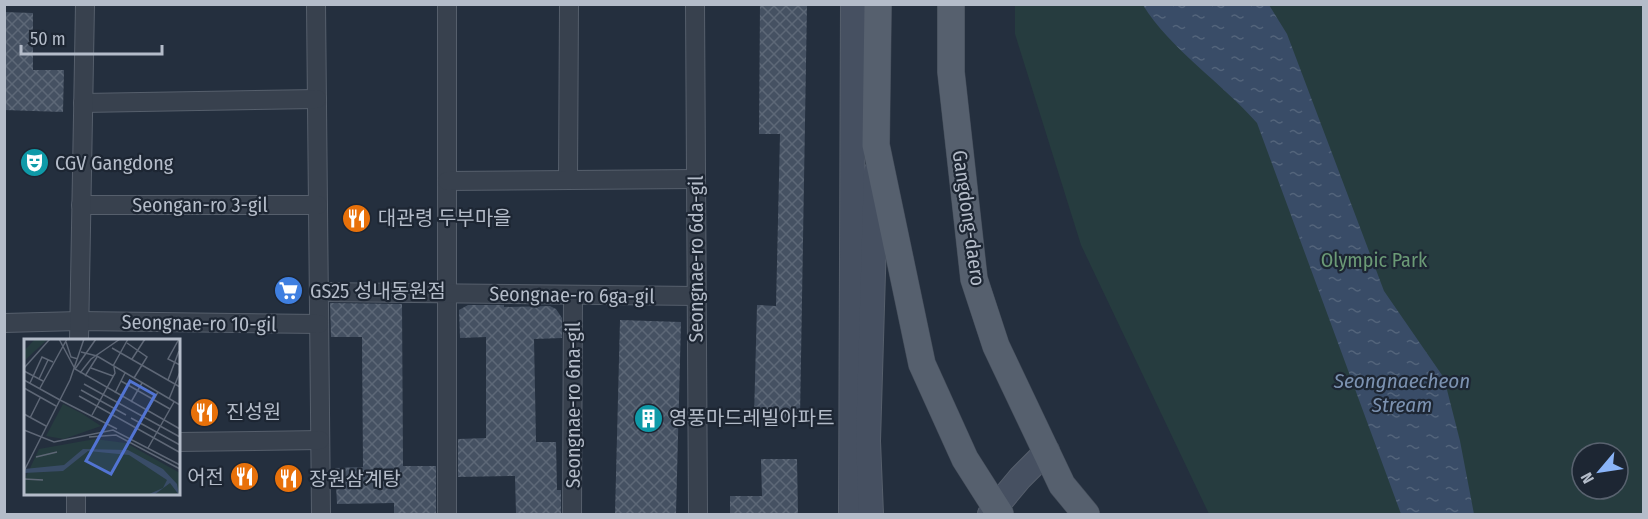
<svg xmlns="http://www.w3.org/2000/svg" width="1648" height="519" viewBox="0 0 1648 519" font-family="'Fira Sans Condensed','Noto Sans KR',sans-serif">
	<defs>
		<pattern id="water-ripples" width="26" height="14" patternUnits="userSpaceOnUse" patternTransform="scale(1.5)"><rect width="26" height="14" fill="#394c67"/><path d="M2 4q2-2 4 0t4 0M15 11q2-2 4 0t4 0" fill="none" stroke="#53647b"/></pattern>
		<pattern id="building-cross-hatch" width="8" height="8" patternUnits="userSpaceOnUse" patternTransform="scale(1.5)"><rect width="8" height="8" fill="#455162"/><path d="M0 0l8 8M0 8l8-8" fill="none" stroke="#5d6877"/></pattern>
	</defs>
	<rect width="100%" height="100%" fill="#242f3e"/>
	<path fill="#263c3f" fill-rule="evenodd" d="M1015 5H1643V514H1209L1081 245 1015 34ZM1582 453H1618V489H1582Z"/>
	<path fill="url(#water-ripples)" d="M1143 5H1269L1287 34 1384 291 1444 378 1460 441 1474 514H1401L1257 123C1223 84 1169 48 1143 5Z"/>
	<g fill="url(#building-cross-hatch)">
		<polygon points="760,4 807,4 800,418 754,417 757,305 776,306 780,134 759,134"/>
		<polygon points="4,12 33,13 33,70 64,70 63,112 4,110"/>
		<polygon points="330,303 402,304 403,466 436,466 436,514 394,514 394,503 337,504 335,468 363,467 362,337 331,337"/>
		<polygon points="468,305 504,305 504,307 550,306 556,309 562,318 562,338 534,339 536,442 556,442 557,490 561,490 561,514 516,514 515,476 458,477 458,439 486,438 486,337 460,338 459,310"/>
		<polygon points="620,320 681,322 676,514 615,514"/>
		<polygon points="761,459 797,459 798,514 730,514 730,496 762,496"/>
	</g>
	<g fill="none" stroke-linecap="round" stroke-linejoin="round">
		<defs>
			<g id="street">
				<polyline points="316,4 321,514"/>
				<polyline points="447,4 447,514"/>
				<polyline points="695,4 698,514"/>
				<polyline points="83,103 317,99"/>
				<polyline points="568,180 569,4"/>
				<polyline points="447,181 696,179"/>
				<polyline points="81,205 318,205"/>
				<polyline points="319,292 697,296"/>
				<polyline points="4,323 79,321 319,324"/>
				<polyline points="79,340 85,4"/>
				<polyline points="178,442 320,440"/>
				<polyline points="76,514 76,494"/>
				<polyline points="572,514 573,295"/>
			</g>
			<g id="secondary">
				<polyline points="851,514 853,4"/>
				<polyline points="871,514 868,441 876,172"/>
				<polyline points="990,514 1020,478 1047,451"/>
			</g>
			<g id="primary">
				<polyline points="878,4 876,145 922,364 965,459 1000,514"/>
				<polyline points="951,4 951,72 974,279 996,346 1062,485 1086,514"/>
			</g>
		</defs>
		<use href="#street" stroke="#565f6c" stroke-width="20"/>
		<use href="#secondary" stroke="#565f6c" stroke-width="26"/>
		<use href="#primary" stroke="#414a57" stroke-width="28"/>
		<use href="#street" stroke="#38414e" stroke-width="18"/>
		<use href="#secondary" stroke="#465061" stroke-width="24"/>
		<use href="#primary" stroke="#56606e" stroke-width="27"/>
	</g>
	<defs>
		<symbol id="theatre-disc" viewBox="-11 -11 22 22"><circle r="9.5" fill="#0f9aa8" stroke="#1d2633"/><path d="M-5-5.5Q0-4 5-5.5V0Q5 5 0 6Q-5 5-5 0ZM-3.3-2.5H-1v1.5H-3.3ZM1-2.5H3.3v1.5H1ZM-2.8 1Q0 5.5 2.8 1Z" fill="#fff"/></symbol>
		<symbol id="restaurant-disc" viewBox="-11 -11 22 22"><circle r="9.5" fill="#e8710a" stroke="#1d2633"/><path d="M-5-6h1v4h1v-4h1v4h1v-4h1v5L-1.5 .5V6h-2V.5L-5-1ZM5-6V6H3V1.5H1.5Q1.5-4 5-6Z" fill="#fff"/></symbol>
		<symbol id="supermarket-disc" viewBox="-11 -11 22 22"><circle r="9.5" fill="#3f7fe0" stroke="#1d2633"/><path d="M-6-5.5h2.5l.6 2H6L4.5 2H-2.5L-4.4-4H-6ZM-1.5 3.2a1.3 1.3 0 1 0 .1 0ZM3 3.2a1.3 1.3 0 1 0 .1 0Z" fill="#fff"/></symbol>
		<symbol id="building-disc" viewBox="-11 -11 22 22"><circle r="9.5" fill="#0f9aa8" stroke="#1d2633"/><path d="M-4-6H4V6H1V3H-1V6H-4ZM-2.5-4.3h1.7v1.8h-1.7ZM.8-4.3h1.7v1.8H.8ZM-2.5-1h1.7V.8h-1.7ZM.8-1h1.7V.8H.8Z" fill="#fff"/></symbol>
	</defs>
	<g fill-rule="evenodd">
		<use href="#theatre-disc" x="18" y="146" width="33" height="33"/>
		<use href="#restaurant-disc" x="340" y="202" width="33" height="33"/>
		<use href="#supermarket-disc" x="272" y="274" width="33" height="33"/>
		<use href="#restaurant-disc" x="188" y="396" width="33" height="33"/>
		<use href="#building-disc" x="632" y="402" width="33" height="33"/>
		<use href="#restaurant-disc" x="228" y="460" width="33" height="33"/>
		<use href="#restaurant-disc" x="272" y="462" width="33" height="33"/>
	</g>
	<g text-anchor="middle" stroke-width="4.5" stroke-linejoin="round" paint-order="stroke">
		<g font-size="20" fill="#b4bcc9" stroke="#1d2633" text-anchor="start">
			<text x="55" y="170">CGV Gangdong</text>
			<text x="378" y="225">대관령 두부마을</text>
			<text x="310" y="298">GS25 성내동원점</text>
			<text x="226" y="419">진성원</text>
			<text x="669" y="425">영풍마드레빌아파트</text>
			<text x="224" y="484" text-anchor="end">어전</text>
			<text x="309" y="486">장원삼계탕</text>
		</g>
		<g font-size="20" fill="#b4bcc9" stroke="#1d2633">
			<text x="200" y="212">Seongan-ro 3-gil</text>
			<text transform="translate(969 218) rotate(82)" y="7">Gangdong-daero</text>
			<text transform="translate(696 259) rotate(-90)" y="7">Seongnae-ro 6da-gil</text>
			<text transform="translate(572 295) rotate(1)" y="7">Seongnae-ro 6ga-gil</text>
			<text transform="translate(199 323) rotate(1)" y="7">Seongnae-ro 10-gil</text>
			<text transform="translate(573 405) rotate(-90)" y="7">Seongnae-ro 6na-gil</text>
		</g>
		<g font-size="20" fill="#6b9a76" stroke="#1d2633">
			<text x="1374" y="267">Olympic Park</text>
		</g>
		<g font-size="21" font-style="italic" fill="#7c92b1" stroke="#1d2633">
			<text x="1402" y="388">Seongnaecheon<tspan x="1402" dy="24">Stream</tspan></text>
		</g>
	</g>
	<g transform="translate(24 339)">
		<rect width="156" height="156" fill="#242f3e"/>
		<path d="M11 0H24L0 22V12ZM39 65 57 74 77 87 40 100 22 97ZM71 100 102 104 156 134V156H0V142L15 110Z" fill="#263c3f"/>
		<path d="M59 110 104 111 139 130 153 145 155 156 146 144 130 156H123L139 149 143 141 105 116 64 112 39 132 0 134V130L40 126Z" fill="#394c67"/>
		<path fill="none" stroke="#5e6776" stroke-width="1.5" d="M35 0 51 30 156 90M155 0 144 20 156 26M42 3 47 18 54 20M103 4 123 18 110 39M88 9 156 48M57 13 73 17 156 66M108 20 121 0M89 27 104 0M0 29 26 0M67 29 89 37M51 30 72 0M0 32 19 42M56 34 67 20 96 0M61 37 73 18M15 40 24 21M0 41 36 61M144 41 155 12M97 42 146 70M6 44 18 18 29 23M60 45 156 98M0 49 32 67M16 49 43 0M57 51 102 76M91 54 101 34M55 57 155 113M145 60 156 33M36 61 93 90M107 63 118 44M123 72 134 53M0 75 22 87M68 76 91 34 90 28M6 79 16 59M107 79 156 106M0 91 30 103 89 91 156 126M65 98 92 96 156 130M124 109 150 63M12 118 33 113M0 132 46 41 60 0M0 140 19 141"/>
		<path fill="#5274d3" fill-opacity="0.15" stroke="#5274d3" stroke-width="3" d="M106 42 131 56 87 135 62 122Z"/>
		<rect width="156" height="156" fill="none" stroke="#b4bcc9" stroke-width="3"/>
	</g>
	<rect width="1648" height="519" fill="none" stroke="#b4bcc9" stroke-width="12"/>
	<g transform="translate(1600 471) rotate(241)"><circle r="28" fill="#1d2633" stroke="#59626f" stroke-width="1.5"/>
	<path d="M0-4.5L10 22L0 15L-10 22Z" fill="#8ab4f8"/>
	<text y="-9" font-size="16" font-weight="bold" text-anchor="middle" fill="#b4bcc9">N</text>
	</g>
	<path d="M21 45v9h141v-9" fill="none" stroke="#b4bcc9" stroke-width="3"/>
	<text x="30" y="45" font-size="18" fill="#b4bcc9" stroke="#1d2633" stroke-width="4.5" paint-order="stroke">50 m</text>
</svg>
